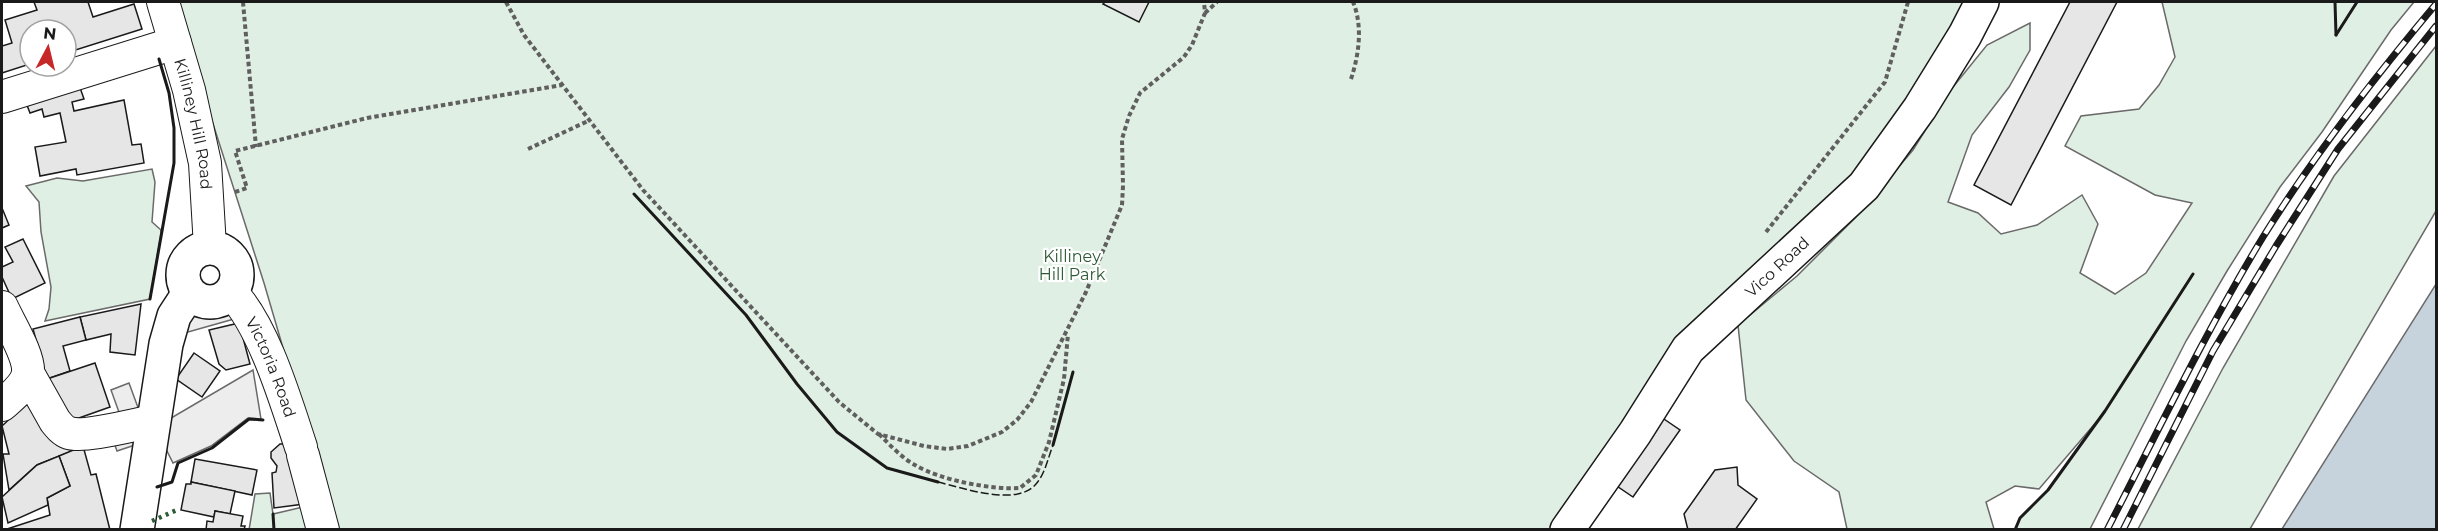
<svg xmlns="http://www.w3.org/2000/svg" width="2438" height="531" viewBox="0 0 2438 531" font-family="Montserrat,sans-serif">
	<rect width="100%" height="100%" fill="#fff"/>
	<g fill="#e0efe3" stroke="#6a6a6a" stroke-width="1.5">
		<polygon points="174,2 1971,2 1856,178 1552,530 336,529 264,283"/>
		<polygon points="2162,2 2414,2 2391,30 2322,132 2280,187 2227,271 2186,341 2090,529 2015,529 2020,518 2048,490 2098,420 2039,489 2015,486 1986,502 1994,529 1847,529 1839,492 1794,461 1746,400 1738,325 1797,276 1855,218 1913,150 1949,92 1987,45 2030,23 2030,50 2009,87 1972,135 1948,202 1978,213 2001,234 2037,225 2082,195 2098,224 2080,273 2115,294 2146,273 2192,203 2155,195 2065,146 2081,116 2139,109 2159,85 2175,57"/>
		<polygon points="2436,46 2436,211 2250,529 2138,529 2223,368 2334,176"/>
		<polygon points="152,169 155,182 152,222 161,230 161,234 150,299 45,321 49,309 51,287 41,232 39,202 26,186 57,178 83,181"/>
		<polygon points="270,493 273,514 303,507 308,530 249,530 255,494"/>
	</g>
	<g fill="#ededed" stroke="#6a6a6a" stroke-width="1.5">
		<polygon points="230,304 241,317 181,334 199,308"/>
		<polygon points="253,370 261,419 248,418 211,446 173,463 163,443 166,421"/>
		<polygon points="129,383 140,413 126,419 135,445 117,451 106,420 120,415 111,390"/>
	</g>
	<polygon fill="#c6d2dc" stroke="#6a6a6a" stroke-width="1.5" points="2436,284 2436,529 2282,529"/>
	<g fill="#e6e6e6" stroke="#1a1a1a" stroke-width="1.5">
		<polygon points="34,2 88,2 93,17 134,4 142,29 66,53 66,30 30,30 30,64 2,73 2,46 12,43 5,20 37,10"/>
		<polygon points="1105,2 1149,2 1139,22 1103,4"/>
		<polygon points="2070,2 2117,2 2011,205 1974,185"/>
		<polygon points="78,82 84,99 72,102 74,111 124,100 132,145 141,144 144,163 77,175 76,169 40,176 35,147 66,142 60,113 44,117 42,109 30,113 25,100"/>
		<polygon points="2,208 9,225 2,228"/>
		<polygon points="23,239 45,283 12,299 2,277 2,267 13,262 5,247"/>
		<polygon points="141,304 135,355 110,352 111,334 86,340 80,317"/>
		<polygon points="80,317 86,340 63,346 70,371 47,379 33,329"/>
		<polygon points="239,323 250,364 226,370 219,364 209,330"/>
		<polygon points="194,353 220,371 202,397 176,379"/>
		<polygon points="95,363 110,407 62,424 47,379"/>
		<polygon points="31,399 75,450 37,465 9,490 3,454 9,454 2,426"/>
		<polygon points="1658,415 1680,430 1633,497 1611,482"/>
		<polygon points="280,444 287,444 304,504 274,508 272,473 276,472 277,466 271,458 271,452"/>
		<polygon points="83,446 91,475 96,474 110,530 4,530 50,515 47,498 70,486 59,456"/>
		<polygon points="59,456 70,486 47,498 48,505 8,523 2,497 37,465"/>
		<polygon points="195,459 257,470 252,495 191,482"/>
		<polygon points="1737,467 1738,485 1757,499 1735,530 1688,530 1684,514 1715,470"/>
		<polygon points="191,482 235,491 230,514 215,511 214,517 181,510 186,484 191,484"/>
		<polygon points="215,511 243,516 241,526 245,526 244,530 206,530 207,521 213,522"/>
	</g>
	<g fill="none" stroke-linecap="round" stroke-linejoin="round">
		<defs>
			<g id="minor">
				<path id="s1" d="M163 2 189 90 205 163 210 247"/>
				<polyline points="2,97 175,43"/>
				<path id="s2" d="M231 292C264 326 286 402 301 447"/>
				<path d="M2 307C9 323 30 356 28 373 26 386 11 397 2 405"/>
				<path d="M28 373 55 421C59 426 63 431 69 433 85 438 136 424 154 421"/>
				<polyline points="303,455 323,530"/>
			</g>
			<g id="major">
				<circle cx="210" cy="275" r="27"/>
				<polyline points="137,530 166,344 174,316 189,293"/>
				<path id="s3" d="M1567 530 1635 433 1688 349 1864 186 1920 108 1965 35 1982 2"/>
			</g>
		</defs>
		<use href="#minor" stroke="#1a1a1a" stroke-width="34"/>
		<use href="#major" stroke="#1a1a1a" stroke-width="36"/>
		<g stroke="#5f5f5f" stroke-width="4" stroke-dasharray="4.5 3" stroke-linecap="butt">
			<polyline points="243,2 256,147"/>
			<polyline points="506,2 524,35 643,190 839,402 878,434 924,446 947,449 968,446 1002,432 1017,420 1031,402 1086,292 1122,205 1123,186 1122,139 1129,116 1140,93 1184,57 1192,45 1205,13 1204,2"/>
			<polyline points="1205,13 1217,2"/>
			<path d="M1351 79C1359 55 1363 26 1353 2"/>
			<polyline points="528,149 588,121"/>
			<polyline points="235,192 247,188 235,151 367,118 562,85"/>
			<polyline points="1766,232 1885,82 1908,2"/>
			<path d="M879 434C890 445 902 458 915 465 940 480 991 490 1020 488L1036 475 1049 442 1064 379 1068 334"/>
		</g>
		<use href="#minor" stroke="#fff" stroke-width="32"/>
		<use href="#major" stroke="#fff" stroke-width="33"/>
		<defs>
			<g id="rail">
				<path d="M2107 530C2158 431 2206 331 2263 237 2314 155 2374 78 2436 4"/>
				<polyline points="2123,530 2213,351 2276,246 2338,149 2436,26"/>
			</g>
		</defs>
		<use href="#rail" stroke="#1a1a1a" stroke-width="7"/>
		<use href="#rail" stroke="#fff" stroke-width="4.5" stroke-dasharray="14" stroke-linecap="butt"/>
		<polyline stroke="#2b5a34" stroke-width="4.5" stroke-dasharray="3 4.5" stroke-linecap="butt" points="152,521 179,509"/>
		<path stroke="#1a1a1a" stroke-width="1.5" stroke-dasharray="8 3" stroke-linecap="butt" d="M938 482C963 488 1017 507 1036 484 1045 474 1048 458 1053 445"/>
		<g stroke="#1a1a1a" stroke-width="3">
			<polyline points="2335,2 2336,35"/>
			<polyline points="2336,35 2357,2"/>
			<polyline points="634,194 746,315 797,384 837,432 887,468 938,482"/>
			<polyline points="150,299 174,163 174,128 169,93 159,59"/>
			<polyline points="1053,445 1073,372"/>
			<polyline points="157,487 172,482 178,463 212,448 249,419 263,420"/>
			<polyline points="273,514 274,530"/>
			<polyline points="2015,530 2020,518 2048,490 2105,411 2193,274"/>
		</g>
	</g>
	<g text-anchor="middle" stroke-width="4.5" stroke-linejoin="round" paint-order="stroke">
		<g font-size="16" fill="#1a1a1a" stroke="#fff">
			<text dy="6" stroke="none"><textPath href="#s1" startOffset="126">Killiney Hill Road</textPath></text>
			<text dy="6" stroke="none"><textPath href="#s3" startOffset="339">Vico Road</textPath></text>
			<text dy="6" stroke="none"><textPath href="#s2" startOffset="86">Victoria Road</textPath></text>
		</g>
		<g font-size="16" fill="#2b5a34" stroke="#fff">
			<text x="1072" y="262">Killiney<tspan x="1072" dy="18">Hill Park</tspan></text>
		</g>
	</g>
	<rect width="2438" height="531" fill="none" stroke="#1a1a1a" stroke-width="6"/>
	<g transform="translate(48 48) rotate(7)"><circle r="28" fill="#ffffff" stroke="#a3a3a3" stroke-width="1.5"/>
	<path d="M0-4.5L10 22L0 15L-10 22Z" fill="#c62828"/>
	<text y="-9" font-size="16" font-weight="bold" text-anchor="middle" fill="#1a1a1a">N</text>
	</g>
</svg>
